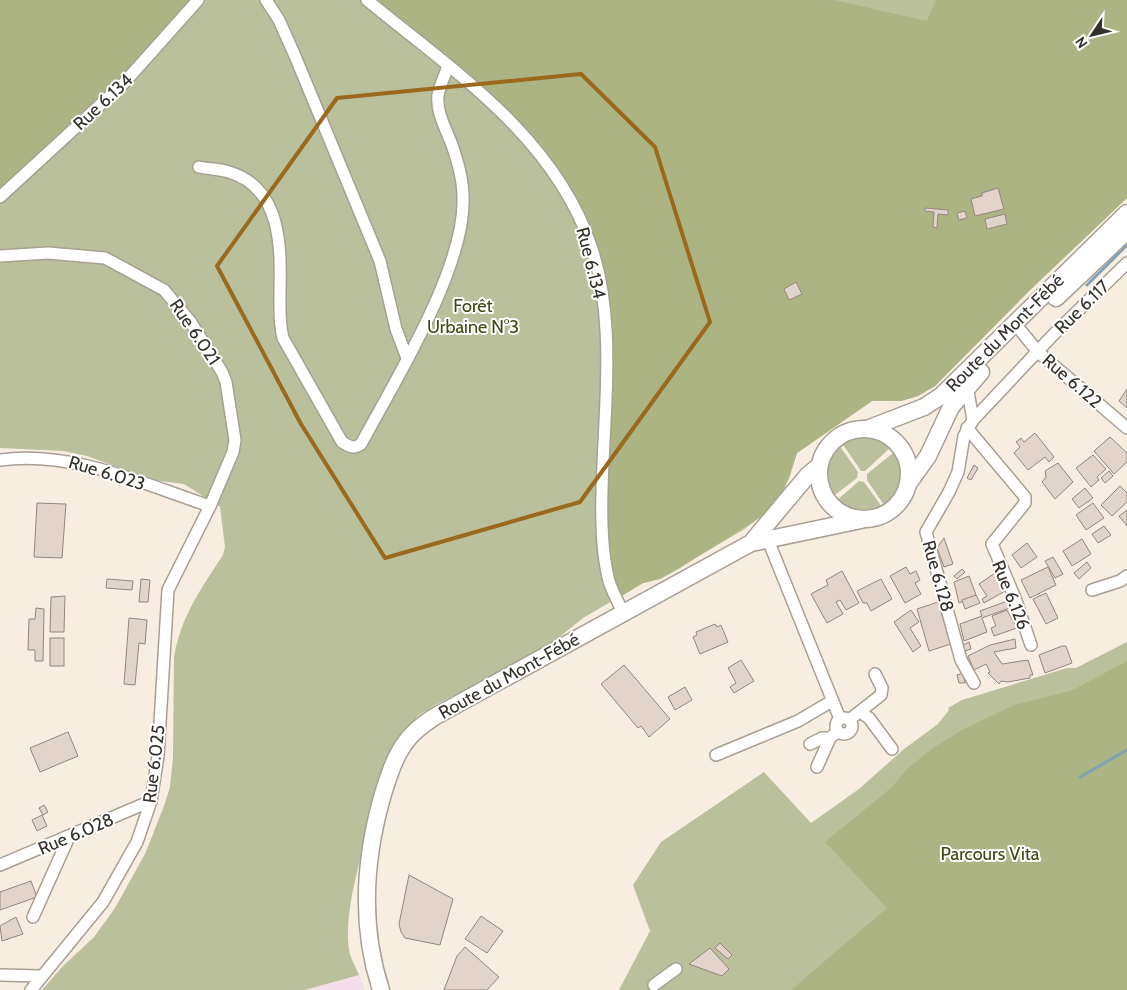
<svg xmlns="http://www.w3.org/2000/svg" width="1127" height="990" viewBox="0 0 1127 990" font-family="Cabin,sans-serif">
	<rect width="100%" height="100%" fill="#f7eee1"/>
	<polygon fill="#f5deec" points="359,975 365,990 305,990"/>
	<g fill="#b9c09b">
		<path d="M0 0H1127V198L1030 290 935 386 918 396 901 401H872L797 453 789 479 762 516 743 530 660 579 643 583 583 618 542 651 437 704 419 715 406 729 397 743C381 793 338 906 350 954 352 961 356 968 359 975L305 990H42L63 966 94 937 115 908 145 854 164 806 170 787 173 758 174 657C181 616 201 589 223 555L225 547 220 507 184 484 152 480 87 456 63 451 0 448Z"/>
		<path d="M857 437C871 437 879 440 890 448L865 471H861L842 443Z"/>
		<path d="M839 445 858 472 857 478 832 497C821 480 823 458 839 445Z"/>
		<path d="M893 453C905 469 902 494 884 505L867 480V474Z"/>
		<path d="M859 481 864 482 882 507C865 516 850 512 836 501Z"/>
		<polygon points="1127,642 1127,990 619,990 650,931 633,885 661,842 764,772 811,823 859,789 904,749 938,724 949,710 948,708 962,700 1067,668 1076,668"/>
	</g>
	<g fill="#acb484">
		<polygon points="0,0 198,0 147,59 0,197"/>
		<polygon points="367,0 834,0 927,21 936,0 1127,0 1127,198 1030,290 935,386 918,396 901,401 872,401 797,453 783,493 762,516 680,568 660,579 643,583 617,599 605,551 606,339 591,247 532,144"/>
		<polygon points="1127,661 1127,990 791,990 887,908 825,842 891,788 908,768 933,748 962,730 1014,705 1073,690"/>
	</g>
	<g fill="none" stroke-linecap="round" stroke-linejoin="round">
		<g stroke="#82a1b7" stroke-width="3">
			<polyline points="1087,285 1127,245"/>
			<polyline points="1080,777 1127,750"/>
		</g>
	</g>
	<g fill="#e2d3cb" stroke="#94867f">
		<polygon points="998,188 1004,209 975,216 971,199 982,196 982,193"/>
		<polygon points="925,208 948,210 948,215 938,214 937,228 933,227 934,212 925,211"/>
		<polygon points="965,211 967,218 959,220 957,213"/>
		<polygon points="1005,214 1007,224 987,229 985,219"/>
		<polygon points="796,282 802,294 789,300 784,289"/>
		<polygon points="1127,389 1127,408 1119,401"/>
		<polygon points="1035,433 1054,457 1049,462 1045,457 1028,470 1014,453 1020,447 1016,442 1021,438 1024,442"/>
		<polygon points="1110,437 1127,453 1127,462 1114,474 1094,451"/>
		<polygon points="1093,455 1106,469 1097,477 1099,480 1091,487 1076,468"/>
		<polygon points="1058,463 1073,482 1055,499 1042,482 1046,477 1045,471"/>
		<polygon points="974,465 978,468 971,480 967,478"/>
		<polygon points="1109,471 1113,476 1105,483 1101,478"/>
		<polygon points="1120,486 1127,493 1127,502 1112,516 1101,505"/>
		<polygon points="1085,488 1093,498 1079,508 1072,499"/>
		<polygon points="37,503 66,504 62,558 34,557"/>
		<polygon points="1093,503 1104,518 1086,530 1076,515"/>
		<polygon points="1127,510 1127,526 1119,516"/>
		<polygon points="1104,526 1111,535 1098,543 1092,534"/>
		<polygon points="944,538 953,564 944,567 937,548"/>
		<polygon points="1082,539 1091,554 1072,566 1063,551"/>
		<polygon points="1027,543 1037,557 1021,568 1012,555"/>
		<polygon points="1053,557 1063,574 1055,578 1045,561"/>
		<polygon points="1087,562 1091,568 1079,579 1074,573"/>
		<polygon points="906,567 910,574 916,571 920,580 915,583 921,594 905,603 890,576"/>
		<polygon points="1048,567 1056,585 1030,598 1021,580"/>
		<polygon points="962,569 965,572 957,579 954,576"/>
		<polygon points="842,571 859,603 846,610 840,600 836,602 843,614 827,623 811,594 828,585 826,580"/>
		<polygon points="995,573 1007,590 984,603 982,599 987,596 979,584"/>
		<polygon points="969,576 976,595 959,603 954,582"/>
		<polygon points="107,579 133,581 132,590 106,588"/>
		<polygon points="141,579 150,580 148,602 139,602"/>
		<polygon points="881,579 892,599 871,611 867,603 863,603 857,591"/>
		<polygon points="1046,593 1058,618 1046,624 1033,599"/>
		<polygon points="976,595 980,603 965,609 962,600"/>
		<polygon points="65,596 64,632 50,632 51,597"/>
		<polygon points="1010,600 1012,607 982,618 987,632 964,641 960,624 982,616 980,611"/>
		<polygon points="938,602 951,644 929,651 917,609"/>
		<polygon points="36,608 44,609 43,661 35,661 35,650 28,650 29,619 35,619"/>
		<polygon points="911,610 919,622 910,628 921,646 913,652 894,622"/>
		<polygon points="1007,610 1017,628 994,636 991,628 996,626 992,616"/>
		<polygon points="129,618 147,620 145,644 139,643 135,685 124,684"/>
		<polygon points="715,624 717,627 721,625 728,642 700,654 693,637 697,635 696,632"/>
		<rect x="50" y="638" width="14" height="28"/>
		<polygon points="1015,639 1016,648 994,652 1002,664 1028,660 1033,675 1030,675 1030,678 1008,682 1001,681 999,684 988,673 990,672 986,664 974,670 968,656 990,645"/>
		<polygon points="969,642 971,649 965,651 963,645"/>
		<polygon points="1062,646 1066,646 1072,663 1045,673 1039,655"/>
		<polygon points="741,660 754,681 734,693 730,687 736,683 728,668"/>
		<polygon points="624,665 670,719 649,737 641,726 638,728 601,684"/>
		<polygon points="963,673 965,683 959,683 957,675"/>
		<polygon points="685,687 692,700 675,710 668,697"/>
		<polygon points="68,732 78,756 40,772 30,748"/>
		<polygon points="44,805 48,812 43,815 39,808"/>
		<polygon points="42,815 47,826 37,831 32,820"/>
		<polygon points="409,875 453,899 440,945 405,938 401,932 399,924"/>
		<polygon points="31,881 37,897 0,910 0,892"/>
		<polygon points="481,916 503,931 487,953 465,939"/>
		<polygon points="16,917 23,934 2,941 0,926"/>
		<polygon points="720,943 732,955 728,959 715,948"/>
		<polygon points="465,947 499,977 487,990 444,990 457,956"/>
		<polygon points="710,948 729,969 722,976 689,964"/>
	</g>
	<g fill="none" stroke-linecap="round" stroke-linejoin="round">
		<defs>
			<g id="street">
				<polyline points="266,0 279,20 295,56 380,261 396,329 407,358"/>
				<path d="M367 0C452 70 554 136 591 246 610 301 608 364 605 422 603 469 597 536 609 581 612 591 618 602 623 612"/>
				<path d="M199 167C208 169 219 169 229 172 282 188 281 248 280 292 280 307 279 323 283 338L342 442C350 447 354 449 361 444 395 381 466 267 463 197 463 180 458 162 452 145 446 129 436 112 438 95 440 85 445 75 448 66"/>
				<polyline points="0,197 124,83 198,0"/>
				<polyline points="0,256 48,253 105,258 164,290 190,321 222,372 226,382 235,440 233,452 210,506 168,590 158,756 151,801 137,842 103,902 31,990"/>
				<polyline points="1021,331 1038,352 1127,428"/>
				<polyline points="967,386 973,420 964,436 958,472 949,492 926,532 961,660 974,683"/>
				<polyline points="973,420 1053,335 1127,263"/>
				<polyline points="967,428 1025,497 1025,503 992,544 1015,598 1031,645"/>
				<path d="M0 460C72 450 143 484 210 506"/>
				<polyline points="768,540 840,719"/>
				<polyline points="1092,590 1120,581 1127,576"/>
				<polyline points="860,712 869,718 892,749"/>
				<circle cx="844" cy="726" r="8"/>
				<polyline points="849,720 881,695 882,688 875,674"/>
				<polyline points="810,744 822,738 830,738"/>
				<polyline points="716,755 798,721 832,701"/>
				<polyline points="817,767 830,738 838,731"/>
				<polyline points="0,865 151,801"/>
				<polyline points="33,917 69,837"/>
				<polyline points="0,975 41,976"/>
				<polyline points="654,985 676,969"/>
			</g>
			<g id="secondary">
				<polyline points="1056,298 1127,231"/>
				<polyline points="867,429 924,407 941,396 1127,213"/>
				<circle cx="864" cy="474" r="45"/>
				<polyline points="908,484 928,456 951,407 981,372"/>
				<polyline points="751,543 861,520"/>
				<path d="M381 990C360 926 364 859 383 794 389 775 395 755 408 739 415 730 425 723 434 717L751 543 808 475 819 466"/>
			</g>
		</defs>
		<use href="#street" stroke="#a8a094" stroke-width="14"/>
		<use href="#secondary" stroke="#a8a094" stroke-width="19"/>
		<use href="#street" stroke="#fff" stroke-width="11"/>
		<use href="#secondary" stroke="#fff" stroke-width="16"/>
	</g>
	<path fill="none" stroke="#9b691d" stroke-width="4" stroke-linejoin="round" d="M581 74 655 147 710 322 580 502 385 558 301 424 217 266 337 98Z"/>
	<g text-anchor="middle" stroke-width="4" stroke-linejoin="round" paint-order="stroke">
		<g font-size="18" fill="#34312c" stroke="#fff">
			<text transform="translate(103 102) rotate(-43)" y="6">Rue 6.134</text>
			<text transform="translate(591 263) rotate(76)" y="6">Rue 6.134</text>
			<text transform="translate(1082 307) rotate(-44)" y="6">Rue 6.117</text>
			<text transform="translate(195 332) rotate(56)" y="6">Rue 6.021</text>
			<text transform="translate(1005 333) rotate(-45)" y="6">Route du Mont-Fébé</text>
			<text transform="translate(1072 381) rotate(41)" y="6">Rue 6.122</text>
			<text transform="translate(107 473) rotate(17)" y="6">Rue 6.023</text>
			<text transform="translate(938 576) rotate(74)" y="6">Rue 6.128</text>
			<text transform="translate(1011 595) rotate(68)" y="6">Rue 6.126</text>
			<text transform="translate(509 676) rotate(-29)" y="6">Route du Mont-Fébé</text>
			<text transform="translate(154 764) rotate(-83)" y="6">Rue 6.025</text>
			<text transform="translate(76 834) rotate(-23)" y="6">Rue 6.028</text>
		</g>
		<g font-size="18" fill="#40470f" stroke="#fff">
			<text x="473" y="312">Forêt<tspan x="473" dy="21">Urbaine N°3</tspan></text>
			<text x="990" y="860">Parcours Vita</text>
		</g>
	</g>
	<g transform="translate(1092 35) rotate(235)" stroke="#ffffff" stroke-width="4" paint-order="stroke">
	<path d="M0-4L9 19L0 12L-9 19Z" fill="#34312c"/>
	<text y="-8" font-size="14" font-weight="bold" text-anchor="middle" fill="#34312c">N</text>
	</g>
</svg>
